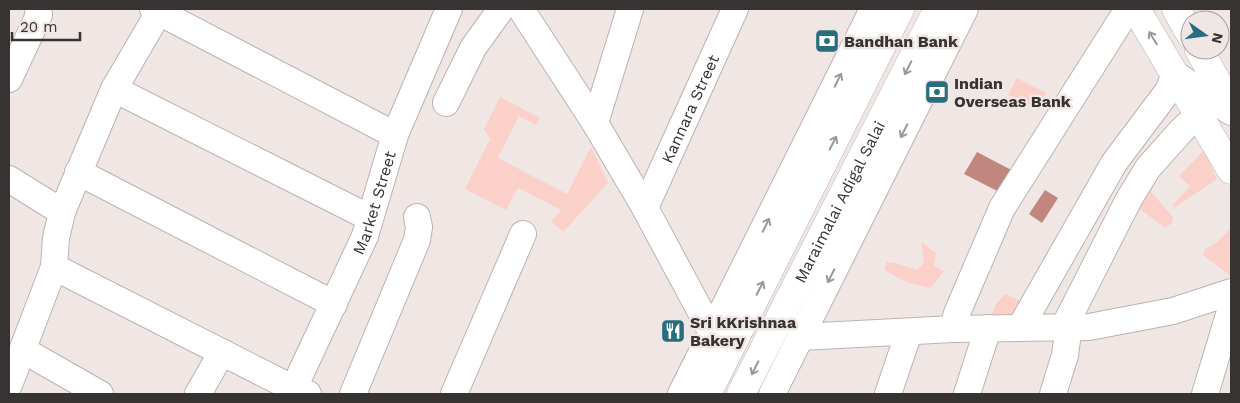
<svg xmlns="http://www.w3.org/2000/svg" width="1240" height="403" viewBox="0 0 1240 403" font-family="'Work Sans',sans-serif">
	<rect width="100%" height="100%" fill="#f0e7e5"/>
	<g fill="#fbd0c9">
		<polygon points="1017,78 1046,93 1039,109 1008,95"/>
		<polygon points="500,97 540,118 536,125 519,116 498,158 567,194 591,147 608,183 563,232 551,221 561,210 518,188 506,210 465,189 490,139 484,129"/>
		<polygon points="1212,142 1219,158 1211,167 1217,179 1174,208 1173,205 1190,186 1179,176"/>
		<polygon points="1149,183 1151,192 1173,217 1172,223 1165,228 1140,209 1133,205"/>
		<polygon points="1231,228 1231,276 1203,255 1205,249 1216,243"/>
		<polygon points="921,242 936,253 934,266 944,271 931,288 908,283 884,270 887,262 895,263 917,270 924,262"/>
		<polygon points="1005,294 1027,304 1022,318 990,320 996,304"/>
	</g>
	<g fill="#c1877f">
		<polygon points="977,152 1019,174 1007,196 964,174"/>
		<polygon points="1045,190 1058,198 1042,223 1029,214"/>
	</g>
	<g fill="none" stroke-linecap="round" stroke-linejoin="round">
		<defs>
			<g id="street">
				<polyline points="153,9 395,135"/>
				<polyline points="521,9 595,123 645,208 718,344"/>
				<polyline points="9,79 39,15 38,9"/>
				<polyline points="114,89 370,218"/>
				<polyline points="446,103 473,48 501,9"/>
				<polyline points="595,123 630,9"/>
				<polyline points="78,172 334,304"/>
				<polyline points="9,179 62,212 56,238 54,267 294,389 308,394"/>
				<path id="s1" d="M645 208 735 9"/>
				<polyline points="62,212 114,89 159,12"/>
				<polyline points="1020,328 1114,163 1168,91 1175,74 1231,112"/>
				<polyline points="953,329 957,313 1002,208 1128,9"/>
				<polyline points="801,337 953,329 1089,327 1173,311 1231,292"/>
				<polyline points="23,350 100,394"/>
				<polyline points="9,385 54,267"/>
				<polyline points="198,394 222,352"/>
				<path id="s2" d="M291 394 365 236 395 135 449 9"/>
				<polyline points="353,394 417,240 419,227 417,217"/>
				<polyline points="454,394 523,234"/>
				<polyline points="681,394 873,9"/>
				<polyline points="772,394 965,9"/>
				<polyline points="888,394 909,332"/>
				<polyline points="967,394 988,328"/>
				<polyline points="1053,394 1065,355 1068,333 1064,327 1129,199 1148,168 1181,131 1199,114"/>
				<polyline points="1205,394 1231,308"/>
			</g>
			<g id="secondary">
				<polyline points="1136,9 1231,170"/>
				<polyline points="1176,9 1190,34"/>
				<polyline points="1199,50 1231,106"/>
				<polyline points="707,394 900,9"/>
				<path id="s3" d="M741 394 938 9"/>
			</g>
		</defs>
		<use href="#street" stroke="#bcb3b1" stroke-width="28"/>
		<use href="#secondary" stroke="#bcb3b1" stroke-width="29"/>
		<use href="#street" stroke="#fff" stroke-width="26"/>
		<use href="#secondary" stroke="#fff" stroke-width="28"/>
	</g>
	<defs><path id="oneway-shaft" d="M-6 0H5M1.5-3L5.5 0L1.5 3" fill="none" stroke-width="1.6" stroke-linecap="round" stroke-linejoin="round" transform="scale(1.25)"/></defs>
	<g stroke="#9a9998">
		<use href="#oneway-shaft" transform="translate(1153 38) rotate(-121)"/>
		<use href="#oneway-shaft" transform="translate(908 68) rotate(117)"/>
		<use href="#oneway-shaft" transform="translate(838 80) rotate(-64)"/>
		<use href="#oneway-shaft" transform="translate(904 131) rotate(117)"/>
		<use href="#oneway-shaft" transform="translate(833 143) rotate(-63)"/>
		<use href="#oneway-shaft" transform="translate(766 225) rotate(-64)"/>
		<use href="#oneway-shaft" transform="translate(831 276) rotate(117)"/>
		<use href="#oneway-shaft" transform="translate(760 288) rotate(-63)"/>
		<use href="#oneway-shaft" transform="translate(755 368) rotate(117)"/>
	</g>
	<defs>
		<symbol id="bank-square" viewBox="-11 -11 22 22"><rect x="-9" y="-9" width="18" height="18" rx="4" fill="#286d7d" stroke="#f0e7e5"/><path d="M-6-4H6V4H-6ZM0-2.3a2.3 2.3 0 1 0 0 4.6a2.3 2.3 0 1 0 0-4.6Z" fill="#fff"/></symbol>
		<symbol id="restaurant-square" viewBox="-11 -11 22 22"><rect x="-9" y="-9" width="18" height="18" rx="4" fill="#286d7d" stroke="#f0e7e5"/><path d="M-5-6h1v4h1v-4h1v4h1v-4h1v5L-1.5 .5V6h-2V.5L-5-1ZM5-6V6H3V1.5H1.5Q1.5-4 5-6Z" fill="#fff"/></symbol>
	</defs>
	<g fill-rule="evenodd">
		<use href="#bank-square" x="813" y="27" width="28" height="28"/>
		<use href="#bank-square" x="923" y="78" width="28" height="28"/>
		<use href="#restaurant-square" x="659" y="317" width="28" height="28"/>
	</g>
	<g text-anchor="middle" stroke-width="5" stroke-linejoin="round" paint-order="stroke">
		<g font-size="16" font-weight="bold" fill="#363332" stroke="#f0e7e5" text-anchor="start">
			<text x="844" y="47">Bandhan Bank</text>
			<text x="954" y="89">Indian<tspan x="954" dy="18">Overseas Bank</tspan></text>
			<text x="690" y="328">Sri kKrishnaa<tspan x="690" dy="18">Bakery</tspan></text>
		</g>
		<g font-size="16" fill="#363332" stroke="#f0e7e5">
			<text dy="6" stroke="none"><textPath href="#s1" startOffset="109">Kannara Street</textPath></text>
			<text dy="6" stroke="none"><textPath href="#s3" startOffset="216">Maraimalai Adigal Salai</textPath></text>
			<text dy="6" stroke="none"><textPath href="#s2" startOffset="209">Market Street</textPath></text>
		</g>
	</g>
	<rect width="1240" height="403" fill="none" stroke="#363332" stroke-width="20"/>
	<g transform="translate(1205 35) rotate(104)"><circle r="24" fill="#f0e7e5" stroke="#a69f9d"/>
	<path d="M0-4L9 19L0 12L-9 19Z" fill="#286d7d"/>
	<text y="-8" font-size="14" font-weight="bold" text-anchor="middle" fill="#363332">N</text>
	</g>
	<path d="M12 32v8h68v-8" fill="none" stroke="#363332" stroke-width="2.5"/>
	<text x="20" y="32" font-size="15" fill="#363332" stroke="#f0e7e5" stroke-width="4" paint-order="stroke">20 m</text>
</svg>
